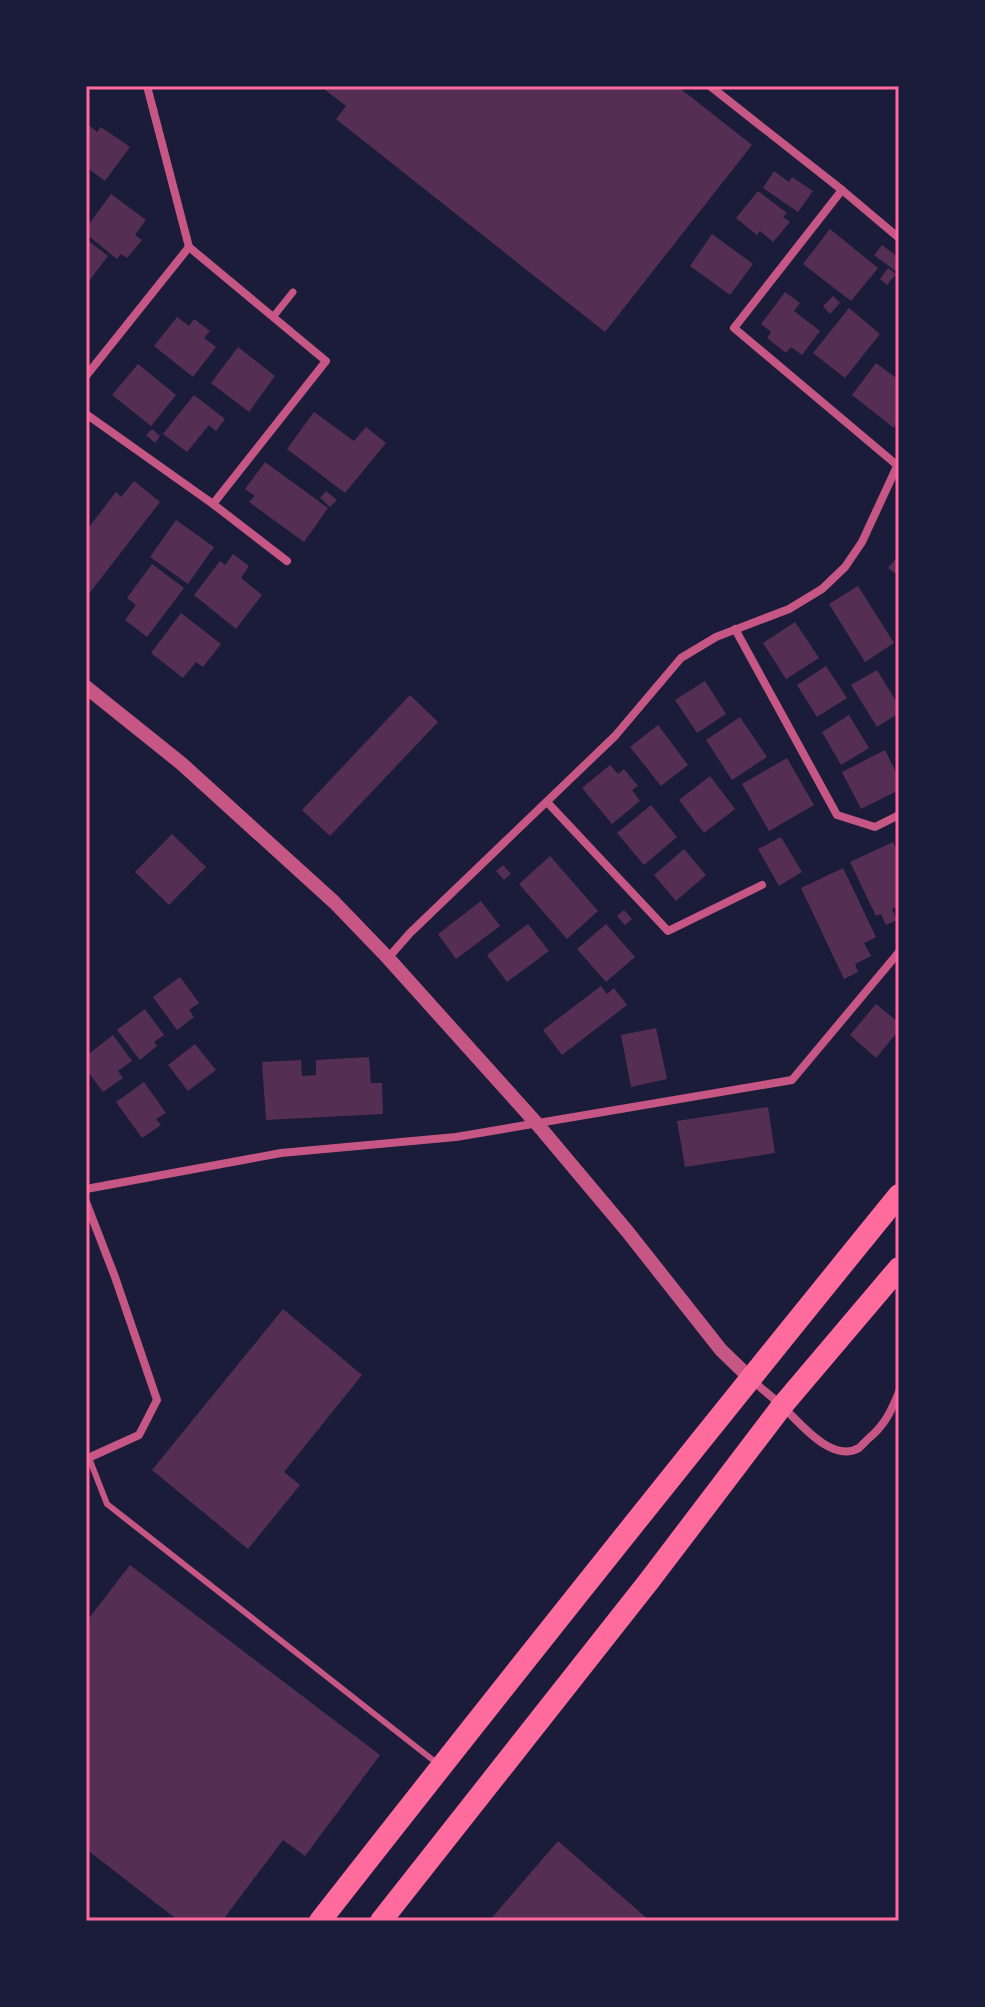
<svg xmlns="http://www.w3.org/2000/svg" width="985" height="2007" viewBox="0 0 985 2007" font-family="Arial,sans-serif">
	<rect width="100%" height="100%" fill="#1b1b3a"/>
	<g fill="#542f53">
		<polygon points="320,86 677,86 752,145 605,332 336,119 346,106"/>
		<polygon points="90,126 97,132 101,127 130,147 105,181 86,167 86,131"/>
		<polygon points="774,171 789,182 792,177 813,191 798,212 763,188"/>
		<polygon points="758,191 787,213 783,217 790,222 773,242 760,231 757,235 736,218"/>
		<polygon points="111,194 146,220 135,235 142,240 127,258 121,254 117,259 86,234 86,228"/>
		<polygon points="830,229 878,268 851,301 803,264"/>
		<polygon points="712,234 753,264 730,295 690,266"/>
		<polygon points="86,239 108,256 86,285"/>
		<polygon points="882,245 899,258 898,273 874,255"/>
		<polygon points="888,268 896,274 887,285 880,279"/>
		<polygon points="785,292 800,303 794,311 820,331 802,355 791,347 786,353 767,338 771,332 761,324"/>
		<polygon points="833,296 840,303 830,314 823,306"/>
		<polygon points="849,308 880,334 845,378 813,353"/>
		<polygon points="177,317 189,326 194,319 210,331 204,338 216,347 193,377 154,346"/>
		<polygon points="238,347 275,376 249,412 211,383"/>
		<polygon points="876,363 899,380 899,421 894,428 852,395"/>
		<polygon points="138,364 176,395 151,426 112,395"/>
		<polygon points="194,395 225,419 216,431 209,425 187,452 163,434"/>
		<polygon points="314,412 354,441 366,427 386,443 345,493 287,449"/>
		<polygon points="152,429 160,436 155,443 146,435"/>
		<polygon points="265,462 328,508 304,542 249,502 255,496 245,489"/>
		<polygon points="134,481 160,502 88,595 86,593 86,531 116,492 121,497"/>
		<polygon points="326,491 337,500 330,507 320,498"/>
		<polygon points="176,520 214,547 188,584 150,557"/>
		<polygon points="233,554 249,566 241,578 262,595 236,629 194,595 220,561 225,565"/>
		<polygon points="899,555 899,576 888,568"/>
		<polygon points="152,564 184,588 147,637 125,620 136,605 127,598"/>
		<polygon points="858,586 894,643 865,662 829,604"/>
		<polygon points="181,613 221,644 203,667 196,662 183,678 151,653"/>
		<polygon points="795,622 819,658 786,679 763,643"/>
		<polygon points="826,666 847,698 817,717 797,685"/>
		<polygon points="877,670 899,706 899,713 877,727 851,685"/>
		<polygon points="705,681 726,714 697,733 675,700"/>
		<polygon points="410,695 438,722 330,836 302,810"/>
		<polygon points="849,715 869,748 841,765 822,732"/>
		<polygon points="740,717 767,757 732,780 706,740"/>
		<polygon points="658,725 688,765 661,786 630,747"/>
		<polygon points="885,750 899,778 899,790 861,809 842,772"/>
		<polygon points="787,758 814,805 769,831 742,784"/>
		<polygon points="610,765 618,774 624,769 638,786 632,790 640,801 612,824 582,788"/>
		<polygon points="710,776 735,809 704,833 679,800"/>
		<polygon points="651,805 677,837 644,865 617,833"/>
		<polygon points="172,834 206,867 169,905 135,872"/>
		<polygon points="781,837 802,872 779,886 758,849"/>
		<polygon points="893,842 899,854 899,906 892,909 897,920 886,925 881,914 876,916 850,862"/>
		<polygon points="684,849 706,875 676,901 654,875"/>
		<polygon points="550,856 598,911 567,939 519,884"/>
		<polygon points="503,865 511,874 504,880 496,871"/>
		<polygon points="843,868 876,937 864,943 871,956 855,964 858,972 844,979 801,888"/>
		<polygon points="481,901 500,926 456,959 438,934"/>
		<polygon points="624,910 632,919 625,925 617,916"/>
		<polygon points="528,924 549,951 507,982 487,955"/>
		<polygon points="606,924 635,957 606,982 577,949"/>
		<polygon points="180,977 199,1003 189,1010 194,1017 177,1030 153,997"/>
		<polygon points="601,986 607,994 614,988 627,1005 562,1055 543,1030"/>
		<polygon points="876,1004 899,1023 899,1030 876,1058 850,1035"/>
		<polygon points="145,1009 164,1035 154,1042 157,1046 140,1060 117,1030"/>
		<polygon points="656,1028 667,1079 631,1087 621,1035"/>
		<polygon points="113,1035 132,1061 118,1071 123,1078 103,1092 86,1069 86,1056"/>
		<polygon points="195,1044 216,1070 188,1091 168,1065"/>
		<polygon points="369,1057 371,1083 382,1083 383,1114 266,1120 262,1062 301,1060 302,1076 316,1075 316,1060"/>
		<polygon points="144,1082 166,1113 156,1119 161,1125 142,1138 116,1102"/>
		<polygon points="768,1107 775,1153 685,1167 677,1121"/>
		<polygon points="283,1309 362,1375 284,1472 300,1485 248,1549 152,1470"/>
		<polygon points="130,1565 380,1755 305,1856 283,1840 222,1921 179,1921 86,1849 86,1622"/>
		<polygon points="558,1841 650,1921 489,1921"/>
	</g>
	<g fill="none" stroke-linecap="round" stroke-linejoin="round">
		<polyline stroke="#c65784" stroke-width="6" points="89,1458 107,1504 438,1764"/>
		<polyline stroke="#c65784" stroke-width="7" points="273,317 293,292"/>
		<g stroke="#c65784" stroke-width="8">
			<polyline points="147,86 189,247 326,361 213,504"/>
			<polyline points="710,86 842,190 899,238"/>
			<polyline points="842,190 734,328 898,466"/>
			<polyline points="86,376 189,247"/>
			<polyline points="86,414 213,504 287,561"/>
			<polyline points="735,629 837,815 875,827 899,815"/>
			<polyline points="547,802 668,931 762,885"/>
			<polyline points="388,958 410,933 615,736 681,658 716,637 789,609 822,589 845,567 862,542 899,462"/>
			<polyline points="86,1189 281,1153 456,1137 792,1080 899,952"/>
			<polyline points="86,1202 115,1277 157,1400 139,1435 86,1459"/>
			<path d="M752 1380C763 1390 775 1399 785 1409 802 1425 832 1463 859 1448 862 1445 865 1442 868 1439 884 1426 891 1412 899 1392"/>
		</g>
		<polyline stroke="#c65784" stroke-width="14" points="86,687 182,764 334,902 388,958 538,1125 627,1231 721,1350 750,1378"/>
		<g stroke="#ff6b9d" stroke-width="22">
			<path d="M320 1921C511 1677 704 1435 899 1195"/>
			<polyline points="381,1921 649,1581 782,1406 899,1268"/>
		</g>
	</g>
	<rect width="985" height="2007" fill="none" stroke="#1b1b3a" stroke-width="176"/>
	<rect x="88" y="88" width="809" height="1831" fill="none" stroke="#ff6b9d" stroke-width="3"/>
</svg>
